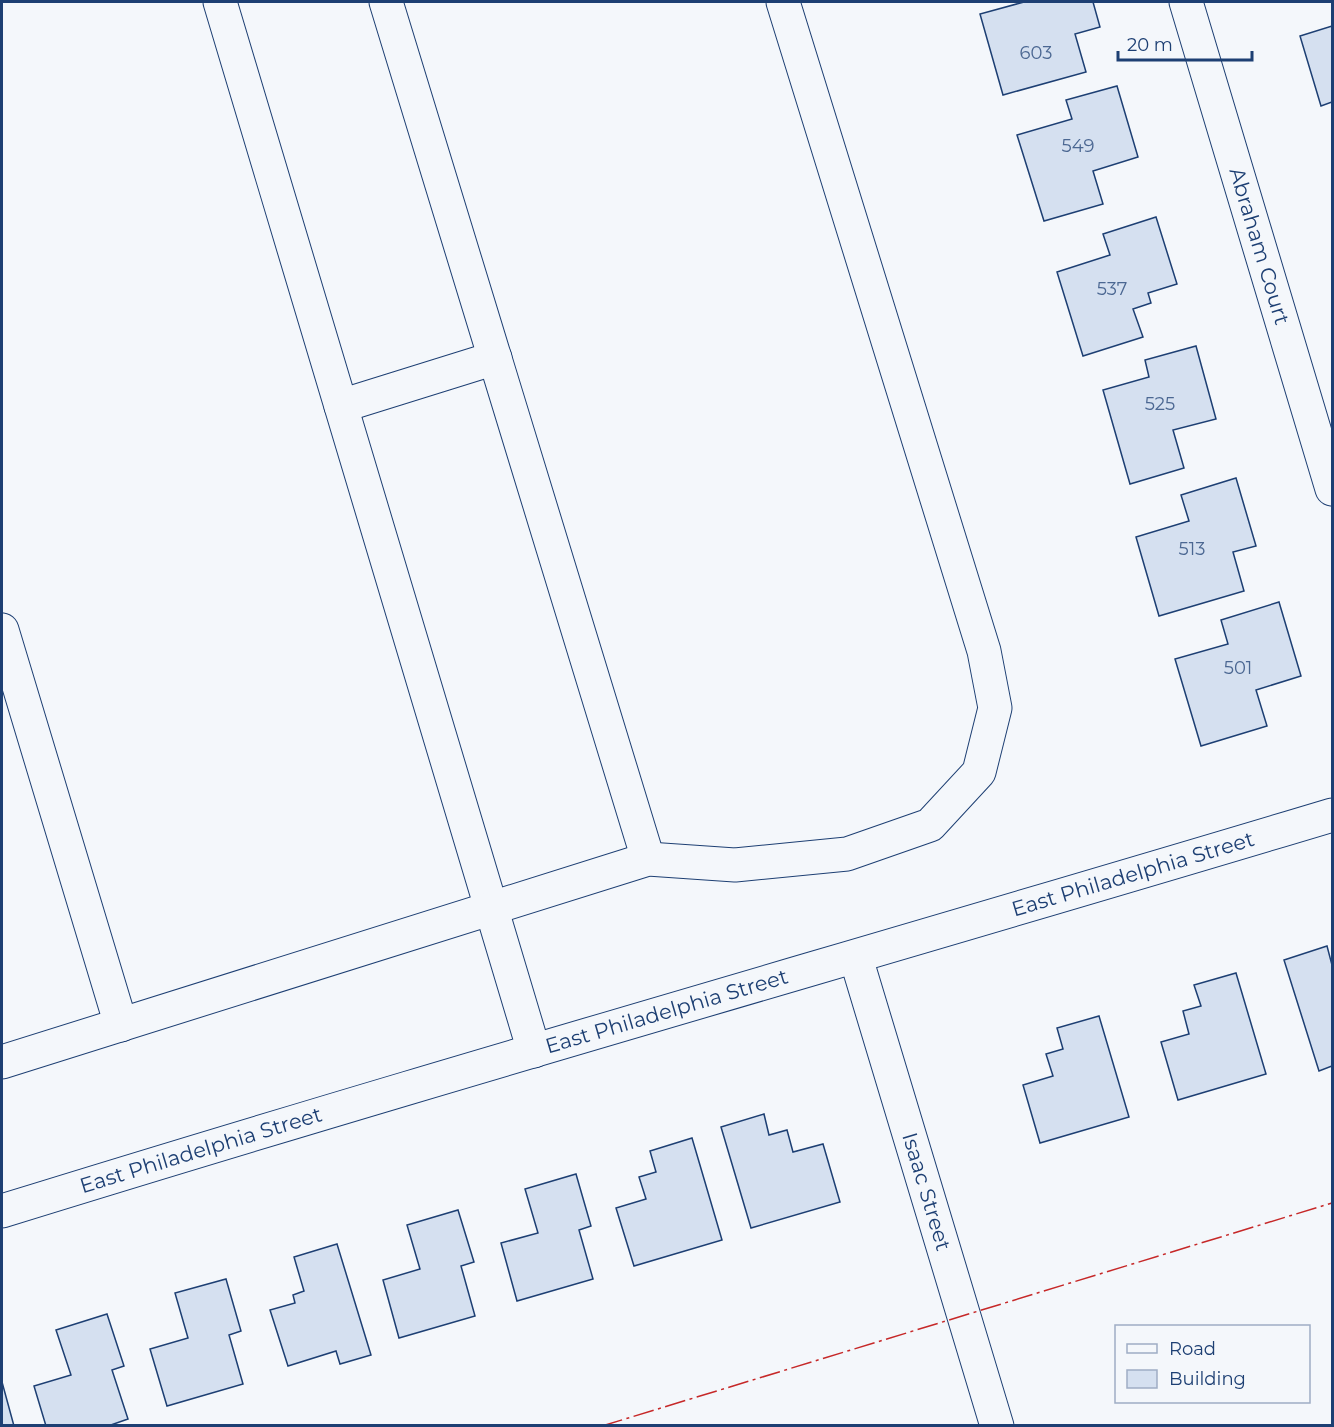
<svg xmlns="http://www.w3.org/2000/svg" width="1334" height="1427" viewBox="0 0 1334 1427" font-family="Montserrat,sans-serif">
	<rect width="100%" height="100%" fill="#f4f7fb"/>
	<g fill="#d5e0f0" stroke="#1d3f73" stroke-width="1.5">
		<polygon points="1024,2 1093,2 1100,27 1075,34 1086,72 1003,95 980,14"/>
		<polygon points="1332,26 1332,102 1321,106 1300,36"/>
		<polygon points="1117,86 1138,157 1093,171 1103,204 1044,221 1017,135 1072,119 1066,100"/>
		<polygon points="1156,217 1177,284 1148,293 1151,303 1133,309 1143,337 1083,356 1057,272 1110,255 1103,234"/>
		<polygon points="1196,346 1216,419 1173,430 1184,468 1130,484 1103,390 1149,377 1145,360"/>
		<polygon points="1236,478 1256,546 1233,552 1244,591 1159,616 1136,537 1189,521 1181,495"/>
		<polygon points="1279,602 1301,676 1256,690 1267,726 1201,746 1175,659 1228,644 1221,620"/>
		<polygon points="1327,946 1332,965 1332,1066 1319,1071 1284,960"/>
		<polygon points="1236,973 1266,1074 1178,1100 1161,1042 1189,1034 1183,1011 1201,1006 1194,985"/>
		<polygon points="1099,1016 1129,1117 1040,1143 1023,1085 1053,1076 1046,1054 1063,1049 1057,1028"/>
		<polygon points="764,1114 769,1135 787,1130 793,1152 823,1144 840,1202 751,1228 721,1127"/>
		<polygon points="692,1138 722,1240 634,1266 616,1208 646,1199 639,1177 656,1172 650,1151"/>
		<polygon points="576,1174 591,1226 579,1230 593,1279 517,1301 501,1243 538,1233 525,1189"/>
		<polygon points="458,1210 474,1262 461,1266 475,1316 399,1338 383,1280 420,1269 407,1225"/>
		<polygon points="337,1244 371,1355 340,1364 336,1351 288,1366 270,1310 295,1303 293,1295 304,1291 294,1257"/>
		<polygon points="226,1279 241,1331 229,1335 243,1384 167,1406 150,1349 188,1338 175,1293"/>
		<polygon points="107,1314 124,1366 112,1370 128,1419 108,1426 46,1426 34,1386 71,1375 56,1330"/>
		<polygon points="2,1382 14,1426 2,1426"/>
	</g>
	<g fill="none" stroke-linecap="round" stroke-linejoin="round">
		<defs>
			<g id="minor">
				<polyline points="220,2 534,1051"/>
				<polyline points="386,2 648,859"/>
				<path id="s1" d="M1186 2 1332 489"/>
				<polyline points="341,406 495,358"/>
				<polyline points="2,630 121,1025"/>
				<path id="s2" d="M856 958 997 1426"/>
				<polyline points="2,1062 648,859 735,865 847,854 930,825 979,772 995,708 984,651 783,2"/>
				<path id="s3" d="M2 1211C444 1074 889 948 1332 815"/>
			</g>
		</defs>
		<use href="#minor" stroke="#1d3f73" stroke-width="35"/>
		<use href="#minor" stroke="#f4f7fb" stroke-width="33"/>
		<polyline stroke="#c62828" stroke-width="1.5" stroke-dasharray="21 4.5 3 4.5" stroke-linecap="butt" points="602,1426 1332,1203"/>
	</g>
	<g text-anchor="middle" stroke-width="4.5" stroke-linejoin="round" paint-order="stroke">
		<g font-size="18" fill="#4b6792">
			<text x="1036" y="59">603</text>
			<text x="1078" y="152">549</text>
			<text x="1112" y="295">537</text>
			<text x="1160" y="410">525</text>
			<text x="1192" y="555">513</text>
			<text x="1238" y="674">501</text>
		</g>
		<g font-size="21" fill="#1d3f73" stroke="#f4f7fb">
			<text dy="7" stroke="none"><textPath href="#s1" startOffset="255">Abraham Court</textPath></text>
			<text dy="7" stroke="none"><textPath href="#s3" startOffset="1180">East Philadelphia Street</textPath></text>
			<text dy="7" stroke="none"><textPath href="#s3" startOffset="694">East Philadelphia Street</textPath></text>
			<text dy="7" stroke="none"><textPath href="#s3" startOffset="208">East Philadelphia Street</textPath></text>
			<text dy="7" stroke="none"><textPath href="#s2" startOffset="244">Isaac Street</textPath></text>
		</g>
	</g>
	<rect width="1334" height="1427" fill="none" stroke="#1d3f73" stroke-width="6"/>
	<rect x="1115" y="1325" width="195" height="78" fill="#f4f7fb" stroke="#9eadc5" stroke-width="1.5"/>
	<rect x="1127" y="1344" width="30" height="9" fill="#f4f7fb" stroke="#9eadc5" stroke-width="1.5"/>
	<text x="1169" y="1355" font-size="18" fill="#1d3f73">Road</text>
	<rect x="1127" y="1370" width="30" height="18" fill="#d5e0f0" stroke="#9eadc5" stroke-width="1.5"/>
	<text x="1169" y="1385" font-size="18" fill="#1d3f73">Building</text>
	<path d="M1118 51v9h134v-9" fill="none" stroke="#1d3f73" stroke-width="3"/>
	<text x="1127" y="51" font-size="18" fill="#1d3f73" stroke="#f4f7fb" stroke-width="4.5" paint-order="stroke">20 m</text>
</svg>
